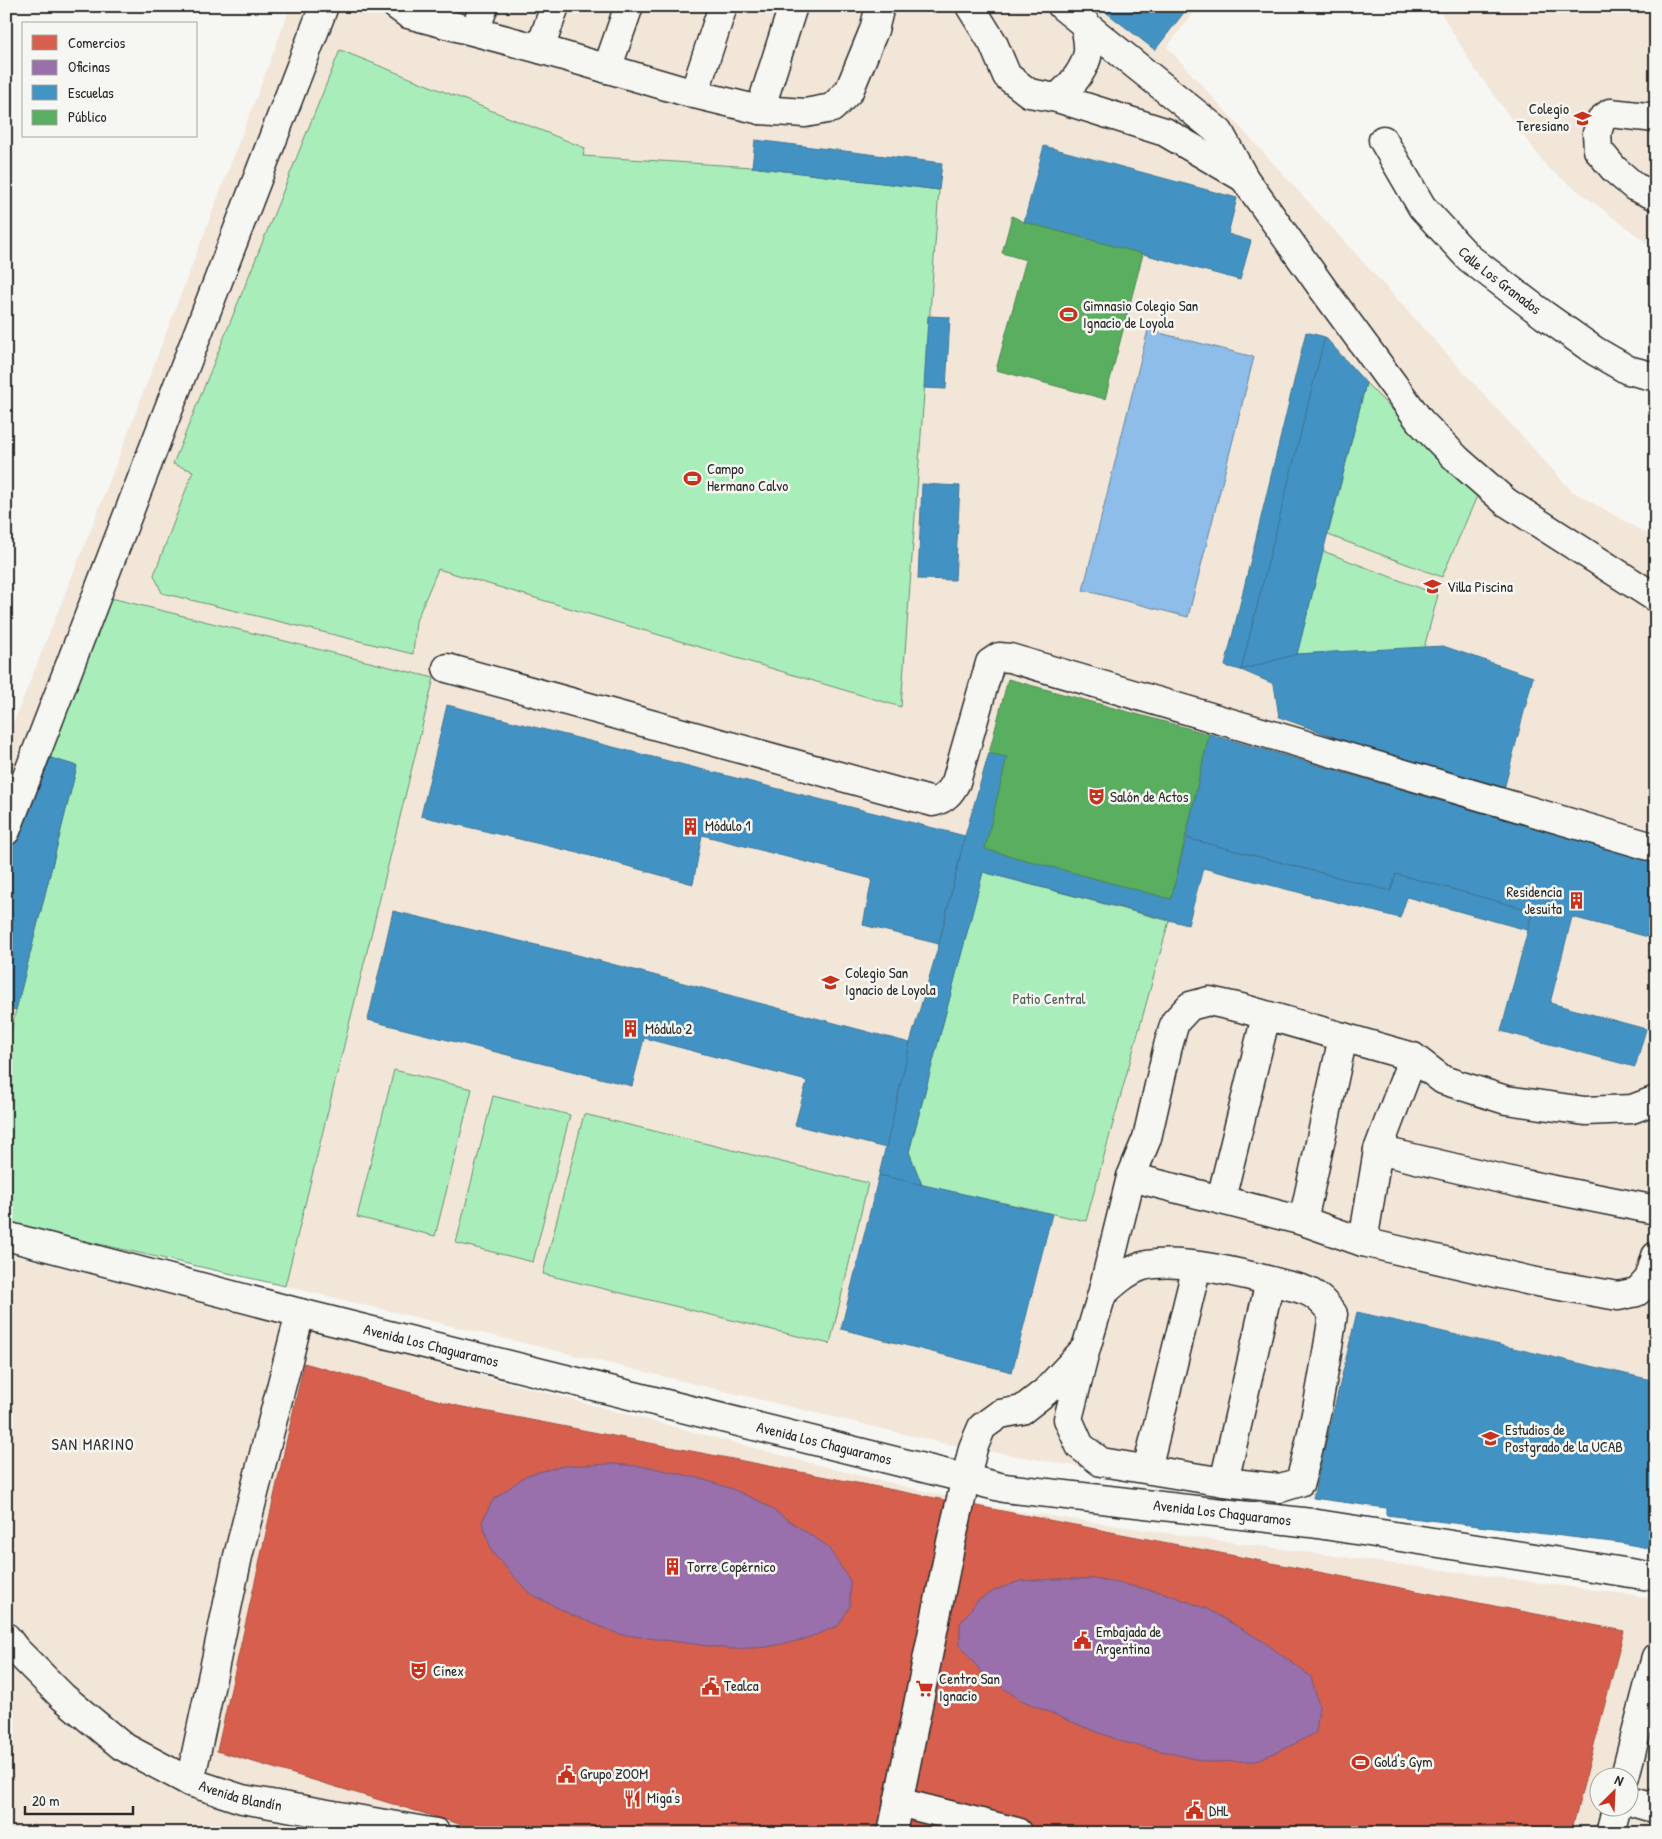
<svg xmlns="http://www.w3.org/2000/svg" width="1662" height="1839" viewBox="0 0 1662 1839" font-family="'Patrick Hand',sans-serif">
	<rect width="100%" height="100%" fill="#f6f6f2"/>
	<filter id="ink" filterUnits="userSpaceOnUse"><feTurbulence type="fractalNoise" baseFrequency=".02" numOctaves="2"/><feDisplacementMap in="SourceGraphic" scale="10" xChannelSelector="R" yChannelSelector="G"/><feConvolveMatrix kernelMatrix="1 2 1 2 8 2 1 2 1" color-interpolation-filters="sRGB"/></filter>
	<g filter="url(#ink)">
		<g fill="#f2e6d8" fill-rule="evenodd">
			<polygon points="291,6 1199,6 1167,47 1572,491 1656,539 1656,1381 1358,1312 1313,1498 1268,1491 1265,1499 942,1443 285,1286 6,1223 6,741 95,519"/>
			<polygon points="1437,6 1656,6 1656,250 1547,167 1474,68"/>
			<path d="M6 1253 264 1318 841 1471 990 1507 1221 1541 1633 1595 1656 1600V1833H6ZM1600 1776H1630V1806H1600Z"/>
		</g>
		<g fill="#a9eeba" stroke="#6a8c72">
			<polygon points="340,50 585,148 583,156 752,167 939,190 901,707 438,569 416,621 413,654 162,593 154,575 193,471 173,464"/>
			<polygon points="1366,383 1477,496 1442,577 1328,535"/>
			<polygon points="1323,551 1438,595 1424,648 1297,654"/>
			<polygon points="107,597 434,678 285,1286 6,1223 6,1050 77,766 44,756"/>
			<polygon points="983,872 1169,921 1086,1221 922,1185 909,1152"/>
			<polygon points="394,1070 472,1089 435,1236 357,1217"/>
			<polygon points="493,1096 570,1115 533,1262 456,1243"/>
			<polygon points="584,1114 868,1183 830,1344 543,1274"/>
		</g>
		<polygon fill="#8dbde8" stroke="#66839c" points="1148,330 1254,357 1188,617 1083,590"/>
		<path fill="#d6604d" stroke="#a35043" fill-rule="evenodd" d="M304 1363 458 1406 1624 1631 1571 1833H489L217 1751ZM613 1464 649 1467 698 1478 732 1489 761 1502 827 1546 850 1581V1606L838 1626 802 1640 766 1647 732 1649 619 1634 572 1615 529 1593 492 1552 482 1522 493 1500 527 1475 564 1466ZM1060 1579H1099L1164 1593 1207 1609 1264 1642 1311 1677 1319 1706 1316 1732 1293 1745 1255 1761 1208 1762 1124 1742 1079 1725 1019 1699 982 1673 960 1645V1624L977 1601 996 1590 1020 1581Z"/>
		<g fill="#9970ab" stroke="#785b85">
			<polygon points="613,1464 649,1467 698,1478 732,1489 761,1502 827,1546 850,1581 850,1606 838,1626 802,1640 766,1647 732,1649 619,1634 572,1615 529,1593 492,1552 482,1522 493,1500 527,1475 564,1466"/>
			<polygon points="1060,1579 1099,1579 1164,1593 1207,1609 1264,1642 1311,1677 1319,1706 1316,1732 1293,1745 1255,1761 1208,1762 1124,1742 1079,1725 1019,1699 982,1673 960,1645 960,1624 977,1601 996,1590 1020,1581"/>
		</g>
		<g fill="#4393c3" stroke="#3c7495">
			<polygon points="1098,6 1189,6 1155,50"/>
			<polygon points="755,140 942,163 939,190 752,167"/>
			<polygon points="1044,146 1237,198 1228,234 1251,241 1240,280 1024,222"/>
			<polygon points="928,316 950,317 946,389 924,388"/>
			<polygon points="1306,332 1325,337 1241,670 1225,666"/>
			<polygon points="1325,337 1366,383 1297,654 1241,670"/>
			<polygon points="922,484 960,486 955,580 918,579"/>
			<polygon points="1443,646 1533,677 1503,793 1348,742 1279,717 1274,684 1241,670 1297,654"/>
			<polygon points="447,705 965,836 939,944 863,925 872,879 702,835 693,884 591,856 421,816"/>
			<polygon points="1209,734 1656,863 1656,939 1572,917 1550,1003 1646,1029 1635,1067 1501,1031 1533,911 1396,874 1391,891 1186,838"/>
			<polygon points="989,753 1007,757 985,849 1171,899 1186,838 1391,891 1396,874 1533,911 1527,930 1407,897 1400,918 1203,868 1188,925 983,872 909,1152 922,1185 879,1175 910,1043 939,944 965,836"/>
			<polygon points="44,756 77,766 16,1010 6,1007 6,867 25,792"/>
			<polygon points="393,911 570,953 910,1043 886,1148 795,1125 807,1081 644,1038 632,1086 368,1020"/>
			<polygon points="879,1175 1052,1214 1012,1372 841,1329"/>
			<polygon points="1357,1312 1656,1381 1656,1516 1648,1548 1621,1543 1386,1515 1386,1508 1313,1498"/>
		</g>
		<g fill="#5aae61" stroke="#4c8751">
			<polygon points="1012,216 1024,222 1143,254 1105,399 996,370 1026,260 1002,253"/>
			<polygon points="1008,679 1209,734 1171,899 985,849 1007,757 989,753"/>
		</g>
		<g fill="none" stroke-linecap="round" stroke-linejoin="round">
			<defs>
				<g id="minor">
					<polyline points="397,6 408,14 540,49 694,94 760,110 805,113 832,108 849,91 874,30 880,6"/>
					<polyline points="970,6 993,43 1007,76 1029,93 1057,98 1165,132 1244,178"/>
					<polyline points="1062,6 1219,132 1244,178 1323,289 1420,421 1458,460 1506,502 1656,598"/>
					<polyline points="475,31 484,6"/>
					<polyline points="540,49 555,6"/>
					<polyline points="607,69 629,6"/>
					<polyline points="694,94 723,6"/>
					<path d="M1057 98C1071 86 1085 71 1088 52 1089 43 1086 32 1085 23"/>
					<polyline points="760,110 793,6"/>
					<polyline points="1656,118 1610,113 1601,120 1597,133 1598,150 1614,169 1635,187 1656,196"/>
					<path id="s1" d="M1383 140 1422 207 1469 258 1544 315 1595 351 1628 370 1656 377"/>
					<path d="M447 668 933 802C945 799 950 793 956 782L990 663 999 657 1010 658 1656 848"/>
					<polyline points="6,831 324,6"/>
					<polyline points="1656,1100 1632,1109 1585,1111 1506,1100 1443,1080 1413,1057 1241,1008 1209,1001 1190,1006 1175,1022 1168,1046 1147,1138 1131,1177 1303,1221 1363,1242 1378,1150 1519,1183 1656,1210"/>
					<polyline points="1378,1150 1413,1057"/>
					<polyline points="1221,1199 1266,1016"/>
					<polyline points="1303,1221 1343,1037"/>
					<path id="s2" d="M6 1236 300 1313 1004 1488 1311 1523 1656 1577"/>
					<polyline points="1363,1242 1531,1281 1618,1296 1637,1292 1649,1279 1656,1256"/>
					<path d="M1102 1294C1114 1283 1127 1271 1143 1266 1179 1257 1249 1275 1286 1285 1294 1287 1304 1289 1311 1293 1320 1298 1327 1306 1333 1314 1325 1369 1315 1428 1300 1482L1280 1488 1224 1482 1101 1462 1080 1446 1068 1419 1086 1348 1102 1294 1131 1177"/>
					<polyline points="1147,1469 1197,1266"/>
					<polyline points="1224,1482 1270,1281"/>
					<path id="s3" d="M6 1637 16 1650 63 1697 122 1746 190 1782 242 1799 436 1833"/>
					<polyline points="1625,1776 1656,1657"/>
					<polyline points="190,1782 238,1556 300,1313"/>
					<polyline points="1630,1801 1654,1808 1656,1803"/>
					<polyline points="898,1802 1017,1832"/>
					<polyline points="892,1833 951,1542 973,1448 982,1427 1000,1414 1022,1410 1045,1392 1085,1349"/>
					<polyline points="1610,1833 1617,1806"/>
				</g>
			</defs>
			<use href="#minor" stroke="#2b2b2b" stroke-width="31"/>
			<use href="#minor" stroke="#f6f6f2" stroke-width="28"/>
		</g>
	</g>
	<defs>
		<symbol id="school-bare" viewBox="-9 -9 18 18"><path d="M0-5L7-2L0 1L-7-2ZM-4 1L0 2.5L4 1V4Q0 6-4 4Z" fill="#c8321e" stroke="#f6f6f2" stroke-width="2.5" paint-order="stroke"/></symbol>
		<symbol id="stadium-bare" viewBox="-9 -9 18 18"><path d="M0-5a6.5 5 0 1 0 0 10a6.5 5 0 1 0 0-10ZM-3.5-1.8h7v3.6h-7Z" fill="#c8321e" stroke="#f6f6f2" stroke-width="2.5" paint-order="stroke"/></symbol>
		<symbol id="theatre-bare" viewBox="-9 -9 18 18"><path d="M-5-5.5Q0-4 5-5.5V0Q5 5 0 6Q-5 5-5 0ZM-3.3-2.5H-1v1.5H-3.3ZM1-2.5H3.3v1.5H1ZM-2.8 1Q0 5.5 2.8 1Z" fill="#c8321e" stroke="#f6f6f2" stroke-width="2.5" paint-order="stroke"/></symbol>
		<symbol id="building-bare" viewBox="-9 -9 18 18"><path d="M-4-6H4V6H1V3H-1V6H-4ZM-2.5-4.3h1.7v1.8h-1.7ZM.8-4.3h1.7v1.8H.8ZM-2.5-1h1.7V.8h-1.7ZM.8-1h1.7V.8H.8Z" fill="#c8321e" stroke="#f6f6f2" stroke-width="2.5" paint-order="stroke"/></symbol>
		<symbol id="university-bare" viewBox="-9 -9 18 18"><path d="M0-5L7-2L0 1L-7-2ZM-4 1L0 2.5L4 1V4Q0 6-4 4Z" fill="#c8321e" stroke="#f6f6f2" stroke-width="2.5" paint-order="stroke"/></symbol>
		<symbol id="civic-bare" viewBox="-9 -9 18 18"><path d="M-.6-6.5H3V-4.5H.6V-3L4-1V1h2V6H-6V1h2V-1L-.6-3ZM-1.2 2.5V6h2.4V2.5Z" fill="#c8321e" stroke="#f6f6f2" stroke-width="2.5" paint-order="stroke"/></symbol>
		<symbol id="supermarket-bare" viewBox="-9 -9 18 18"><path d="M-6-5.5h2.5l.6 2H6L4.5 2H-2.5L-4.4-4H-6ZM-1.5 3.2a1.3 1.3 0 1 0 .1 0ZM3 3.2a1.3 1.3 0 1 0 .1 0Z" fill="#c8321e" stroke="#f6f6f2" stroke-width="2.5" paint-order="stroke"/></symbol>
		<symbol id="restaurant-bare" viewBox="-9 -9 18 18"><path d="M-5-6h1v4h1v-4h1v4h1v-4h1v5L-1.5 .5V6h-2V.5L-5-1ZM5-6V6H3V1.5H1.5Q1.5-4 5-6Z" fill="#c8321e" stroke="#f6f6f2" stroke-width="2.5" paint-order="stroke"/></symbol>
	</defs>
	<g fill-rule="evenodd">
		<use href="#school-bare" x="1570" y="106" width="25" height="25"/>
		<use href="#stadium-bare" x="1056" y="302" width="25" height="25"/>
		<use href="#stadium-bare" x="680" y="466" width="25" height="25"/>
		<use href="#school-bare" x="1420" y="574" width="25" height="25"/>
		<use href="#theatre-bare" x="1084" y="784" width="25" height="25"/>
		<use href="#building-bare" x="678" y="814" width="25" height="25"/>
		<use href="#building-bare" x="1564" y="888" width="25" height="25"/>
		<use href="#school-bare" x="818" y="970" width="25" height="25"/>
		<use href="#building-bare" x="618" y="1016" width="25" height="25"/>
		<use href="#university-bare" x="1478" y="1426" width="25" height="25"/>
		<use href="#building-bare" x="660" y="1554" width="25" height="25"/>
		<use href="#civic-bare" x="1070" y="1628" width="25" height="25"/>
		<use href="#theatre-bare" x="406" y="1658" width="25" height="25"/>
		<use href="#civic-bare" x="698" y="1674" width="25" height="25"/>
		<use href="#supermarket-bare" x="912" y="1676" width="25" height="25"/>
		<use href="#stadium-bare" x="1348" y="1750" width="25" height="25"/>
		<use href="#civic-bare" x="554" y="1762" width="25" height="25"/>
		<use href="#restaurant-bare" x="620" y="1786" width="25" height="25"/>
		<use href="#civic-bare" x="1182" y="1798" width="25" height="25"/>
	</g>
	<g text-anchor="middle" stroke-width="5" stroke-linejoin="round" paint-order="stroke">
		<g font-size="15" fill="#2b2b2b" stroke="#f6f6f2" text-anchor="start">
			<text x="1569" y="114" text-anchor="end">Colegio<tspan x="1569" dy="17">Teresiano</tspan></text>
			<text x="1083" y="311">Gimnasio Colegio San<tspan x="1083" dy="17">Ignacio de Loyola</tspan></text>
			<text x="707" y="474">Campo<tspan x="707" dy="17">Hermano Calvo</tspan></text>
			<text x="1447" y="592">Villa Piscina</text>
			<text x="1110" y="802">Salón de Actos</text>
			<text x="705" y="831">Módulo 1</text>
			<text x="1562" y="897" text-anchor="end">Residencia<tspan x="1562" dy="17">Jesuita</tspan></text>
			<text x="845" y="978">Colegio San<tspan x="845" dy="17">Ignacio de Loyola</tspan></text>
			<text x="645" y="1034">Módulo 2</text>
			<text x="1505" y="1435">Estudios de<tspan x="1505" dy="17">Postgrado de la UCAB</tspan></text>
			<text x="687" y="1572">Torre Copérnico</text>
			<text x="1096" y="1637">Embajada de<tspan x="1096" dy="17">Argentina</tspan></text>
			<text x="433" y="1676">Cinex</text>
			<text x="939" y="1684">Centro San<tspan x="939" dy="17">Ignacio</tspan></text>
			<text x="724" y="1691">Tealca</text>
			<text x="1374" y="1767">Gold's Gym</text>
			<text x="580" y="1779">Grupo ZOOM</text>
			<text x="647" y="1803">Miga's</text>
			<text x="1209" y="1816">DHL</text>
		</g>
		<g font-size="15" fill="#2b2b2b" stroke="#f6f6f2">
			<text dy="5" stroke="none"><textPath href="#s1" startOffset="185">Calle Los Granados</textPath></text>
			<text dy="5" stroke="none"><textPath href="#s2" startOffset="439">Avenida Los Chaguaramos</textPath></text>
			<text dy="5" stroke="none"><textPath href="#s2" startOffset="844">Avenida Los Chaguaramos</textPath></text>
			<text dy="5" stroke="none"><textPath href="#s2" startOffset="1249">Avenida Los Chaguaramos</textPath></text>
			<text dy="5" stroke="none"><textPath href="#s3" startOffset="289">Avenida Blandín</textPath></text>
		</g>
		<g font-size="15" fill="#4a5c4f" stroke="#f6f6f2">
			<text x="1049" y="1004">Patio Central</text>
		</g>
		<g font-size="16" letter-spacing="1" fill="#2b2b2b" stroke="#f6f6f2">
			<text x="93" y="1450">SAN MARINO</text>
		</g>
	</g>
	<rect width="1662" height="1839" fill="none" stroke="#f6f6f2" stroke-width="25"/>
	<rect x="12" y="12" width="1637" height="1814" fill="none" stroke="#2b2b2b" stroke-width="2" filter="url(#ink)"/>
	<rect x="22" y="22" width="175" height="115" fill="#f6f6f2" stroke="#a5a5a2"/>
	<rect x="32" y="35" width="25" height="15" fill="#d6604d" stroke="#a5a5a2"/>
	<text x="68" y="48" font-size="15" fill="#2b2b2b">Comercios</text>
	<rect x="32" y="60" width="25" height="15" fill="#9970ab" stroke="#a5a5a2"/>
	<text x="68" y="72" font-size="15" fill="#2b2b2b">Oficinas</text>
	<rect x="32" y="85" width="25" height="15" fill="#4393c3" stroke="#a5a5a2"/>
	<text x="68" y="98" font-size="15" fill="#2b2b2b">Escuelas</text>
	<rect x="32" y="110" width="25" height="15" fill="#5aae61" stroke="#a5a5a2"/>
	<text x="68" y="122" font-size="15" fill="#2b2b2b">Público</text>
	<g transform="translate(1614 1792) rotate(24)"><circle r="24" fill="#f6f6f2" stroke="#a5a5a2"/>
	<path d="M0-4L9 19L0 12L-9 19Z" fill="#c8321e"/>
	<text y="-8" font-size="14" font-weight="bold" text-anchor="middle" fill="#2b2b2b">N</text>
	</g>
	<path d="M25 1806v8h108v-8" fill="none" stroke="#2b2b2b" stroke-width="2.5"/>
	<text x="32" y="1806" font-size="15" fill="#2b2b2b" stroke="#f6f6f2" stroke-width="4" paint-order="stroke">20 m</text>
</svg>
